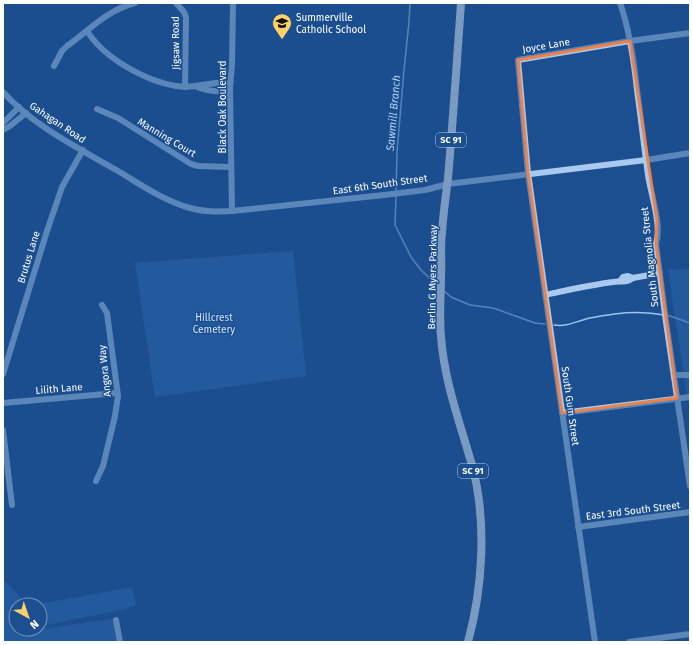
<svg xmlns="http://www.w3.org/2000/svg" width="693" height="645" viewBox="0 0 693 645" font-family="'Fira Sans',sans-serif">
	<rect width="100%" height="100%" fill="#1b4f8f"/>
	<g fill="#2e69ad">
		<polygon points="293,251 306,376 155,397 135,263"/>
		<polygon points="690,269 690,402 688,402 668,270"/>
		<polygon points="3,579 26,603 26,605 16,605 16,629 29,629 30,631 117,618 121,642 3,642"/>
		<polygon points="132,587 136,605 122,610 40,626 40,605 35,605"/>
	</g>
	<g fill="none" stroke-linecap="round" stroke-linejoin="round">
		<g stroke="#9cc4f0" stroke-width="1.5">
			<polyline points="396,192 397,152 404,70 409,22 410,3"/>
			<polyline points="396,196 395,225 411,257 421,270 438,286"/>
			<polyline points="444,291 451,297 470,305 493,308 535,323 545,324"/>
			<polyline points="667,315 690,323"/>
			<path d="M554 325C568 327 576 321 590 318 613 313 640 310 664 315"/>
		</g>
		<g stroke="#a9c9ee" stroke-width="6">
			<polyline points="176,3 184,12 186,17 185,87"/>
			<path d="M620 3C630 31 634 61 637 90 641 118 644 147 648 175 651 195 662 225 656 244L666 322 690 486"/>
			<path d="M87 31C104 58 145 81 176 86 182 87 189 87 195 86"/>
			<path d="M54 66 62 51 67 46C88 31 109 9 135 3"/>
			<path d="M216 83H226L230 89C218 93 206 91 195 86Z"/>
			<path d="M3 92C32 125 80 149 118 171 140 184 164 201 190 208 204 212 218 212 232 211L384 195 425 190 448 184 646 160 690 153"/>
			<polyline points="97,109 118,118 191,164 198,166 231,167"/>
			<polyline points="3,123 19,107"/>
			<polyline points="3,130 10,126 26,113"/>
			<polyline points="232,211 230,89 232,64 233,3"/>
			<polyline points="620,281 623,277 628,276 633,278 660,273"/>
			<path d="M545 295C568 290 590 285 613 282 621 280 626 284 633 278"/>
			<polyline points="3,374 47,231 62,187 83,150"/>
			<polyline points="674,374 677,375 690,375"/>
			<polyline points="3,403 117,393"/>
			<polyline points="562,413 690,397"/>
			<polyline points="3,430 12,505"/>
			<polyline points="96,481 103,466 115,416 118,396 107,313 102,305"/>
			<polyline points="578,527 690,512"/>
			<polyline points="116,620 120,642"/>
			<polyline points="595,642 528,173 518,60 630,41 690,33"/>
			<polyline points="629,642 690,634"/>
		</g>
		<path stroke="#f0f6ff" stroke-width="8" d="M461 3C457 61 453 120 448 178 446 196 443 214 442 233 440 246 442 261 441 275 441 295 439 316 441 336 444 381 460 423 472 465 487 520 483 587 468 642"/>
	</g>
	<path d="M0 0H693V645H0ZM630 41 657 221 656 244 677 398 562 413 528 173 518 60Z" fill="#1b4f8f" fill-opacity=".55" fill-rule="evenodd"/>
	<path fill="none" stroke="#ee8249" stroke-width="3" stroke-linejoin="round" d="M630 41 657 221 656 244 677 398 562 413 528 173 518 60Z"/>
	<defs>
		<symbol id="school-pin" viewBox="-11 -11 22 30"><path d="M0 17L-7.5 6A9.5 9.5 0 1 1 7.5 6Z" fill="#ffd166" stroke="#1b4f8f"/><path d="M0-5L7-2L0 1L-7-2ZM-4 1L0 2.5L4 1V4Q0 6-4 4Z" fill="#111"/></symbol>
	</defs>
	<g fill-rule="evenodd">
		<use href="#school-pin" x="271" y="12" width="22" height="30"/>
	</g>
	<g text-anchor="middle" stroke-width="3" stroke-linejoin="round" paint-order="stroke">
		<g fill="#1b4f8f" stroke="#bbcadd" stroke-width="1">
			<rect x="436" y="133" width="30" height="14" rx="3"/>
			<rect x="458" y="464" width="30" height="14" rx="3"/>
		</g>
		<g font-size="9" font-weight="bold" fill="#fff">
			<text x="451" y="143">SC 91</text>
			<text x="473" y="474">SC 91</text>
		</g>
		<g font-size="10" fill="#fff" stroke="#1b4f8f" text-anchor="start">
			<text x="296" y="21">Summerville<tspan x="296" dy="12">Catholic School</tspan></text>
		</g>
		<g font-size="10" fill="#fff" stroke="#1b4f8f">
			<text transform="translate(175 43) rotate(-91)" y="4">Jigsaw Road</text>
			<text transform="translate(546 45) rotate(-10)" y="4">Joyce Lane</text>
			<text transform="translate(222 107) rotate(-90)" y="4">Black Oak Boulevard</text>
			<text transform="translate(58 122) rotate(34)" y="4">Gahagan Road</text>
			<text transform="translate(167 137) rotate(31)" y="4">Manning Court</text>
			<text transform="translate(380 184) rotate(-8)" y="4">East 6th South Street</text>
			<text transform="translate(28 257) rotate(-73)" y="4">Brutus Lane</text>
			<text transform="translate(649 257) rotate(-96)" y="4">South Magnolia Street</text>
			<text transform="translate(432 277) rotate(-89)" y="4">Berlin G Myers Parkway</text>
			<text transform="translate(104 371) rotate(-96)" y="4">Angora Way</text>
			<text transform="translate(59 388) rotate(-5)" y="4">Lilith Lane</text>
			<text transform="translate(571 406) rotate(82)" y="4">South Gum Street</text>
			<text transform="translate(633 510) rotate(-7)" y="4">East 3rd South Street</text>
		</g>
		<g font-size="10" fill="#cfe3fa" stroke="#1b4f8f">
			<text x="214" y="321">Hillcrest<tspan x="214" dy="12">Cemetery</tspan></text>
		</g>
		<g font-size="11" font-style="italic" fill="#b5d3f5" stroke="#1b4f8f">
			<text transform="translate(393 113) rotate(-85)" y="4">Sawmill Branch</text>
		</g>
	</g>
	<rect width="693" height="645" fill="none" stroke="#ffffff" stroke-width="8"/>
	<g transform="translate(28 617) rotate(140)"><circle r="19" fill="#1b4f8f" stroke="#7695bc"/>
	<path d="M0-3L7 15L0 10L-7 15Z" fill="#ffd166"/>
	<text y="-6" font-size="11" font-weight="bold" text-anchor="middle" fill="#ffffff">N</text>
	</g>
</svg>
